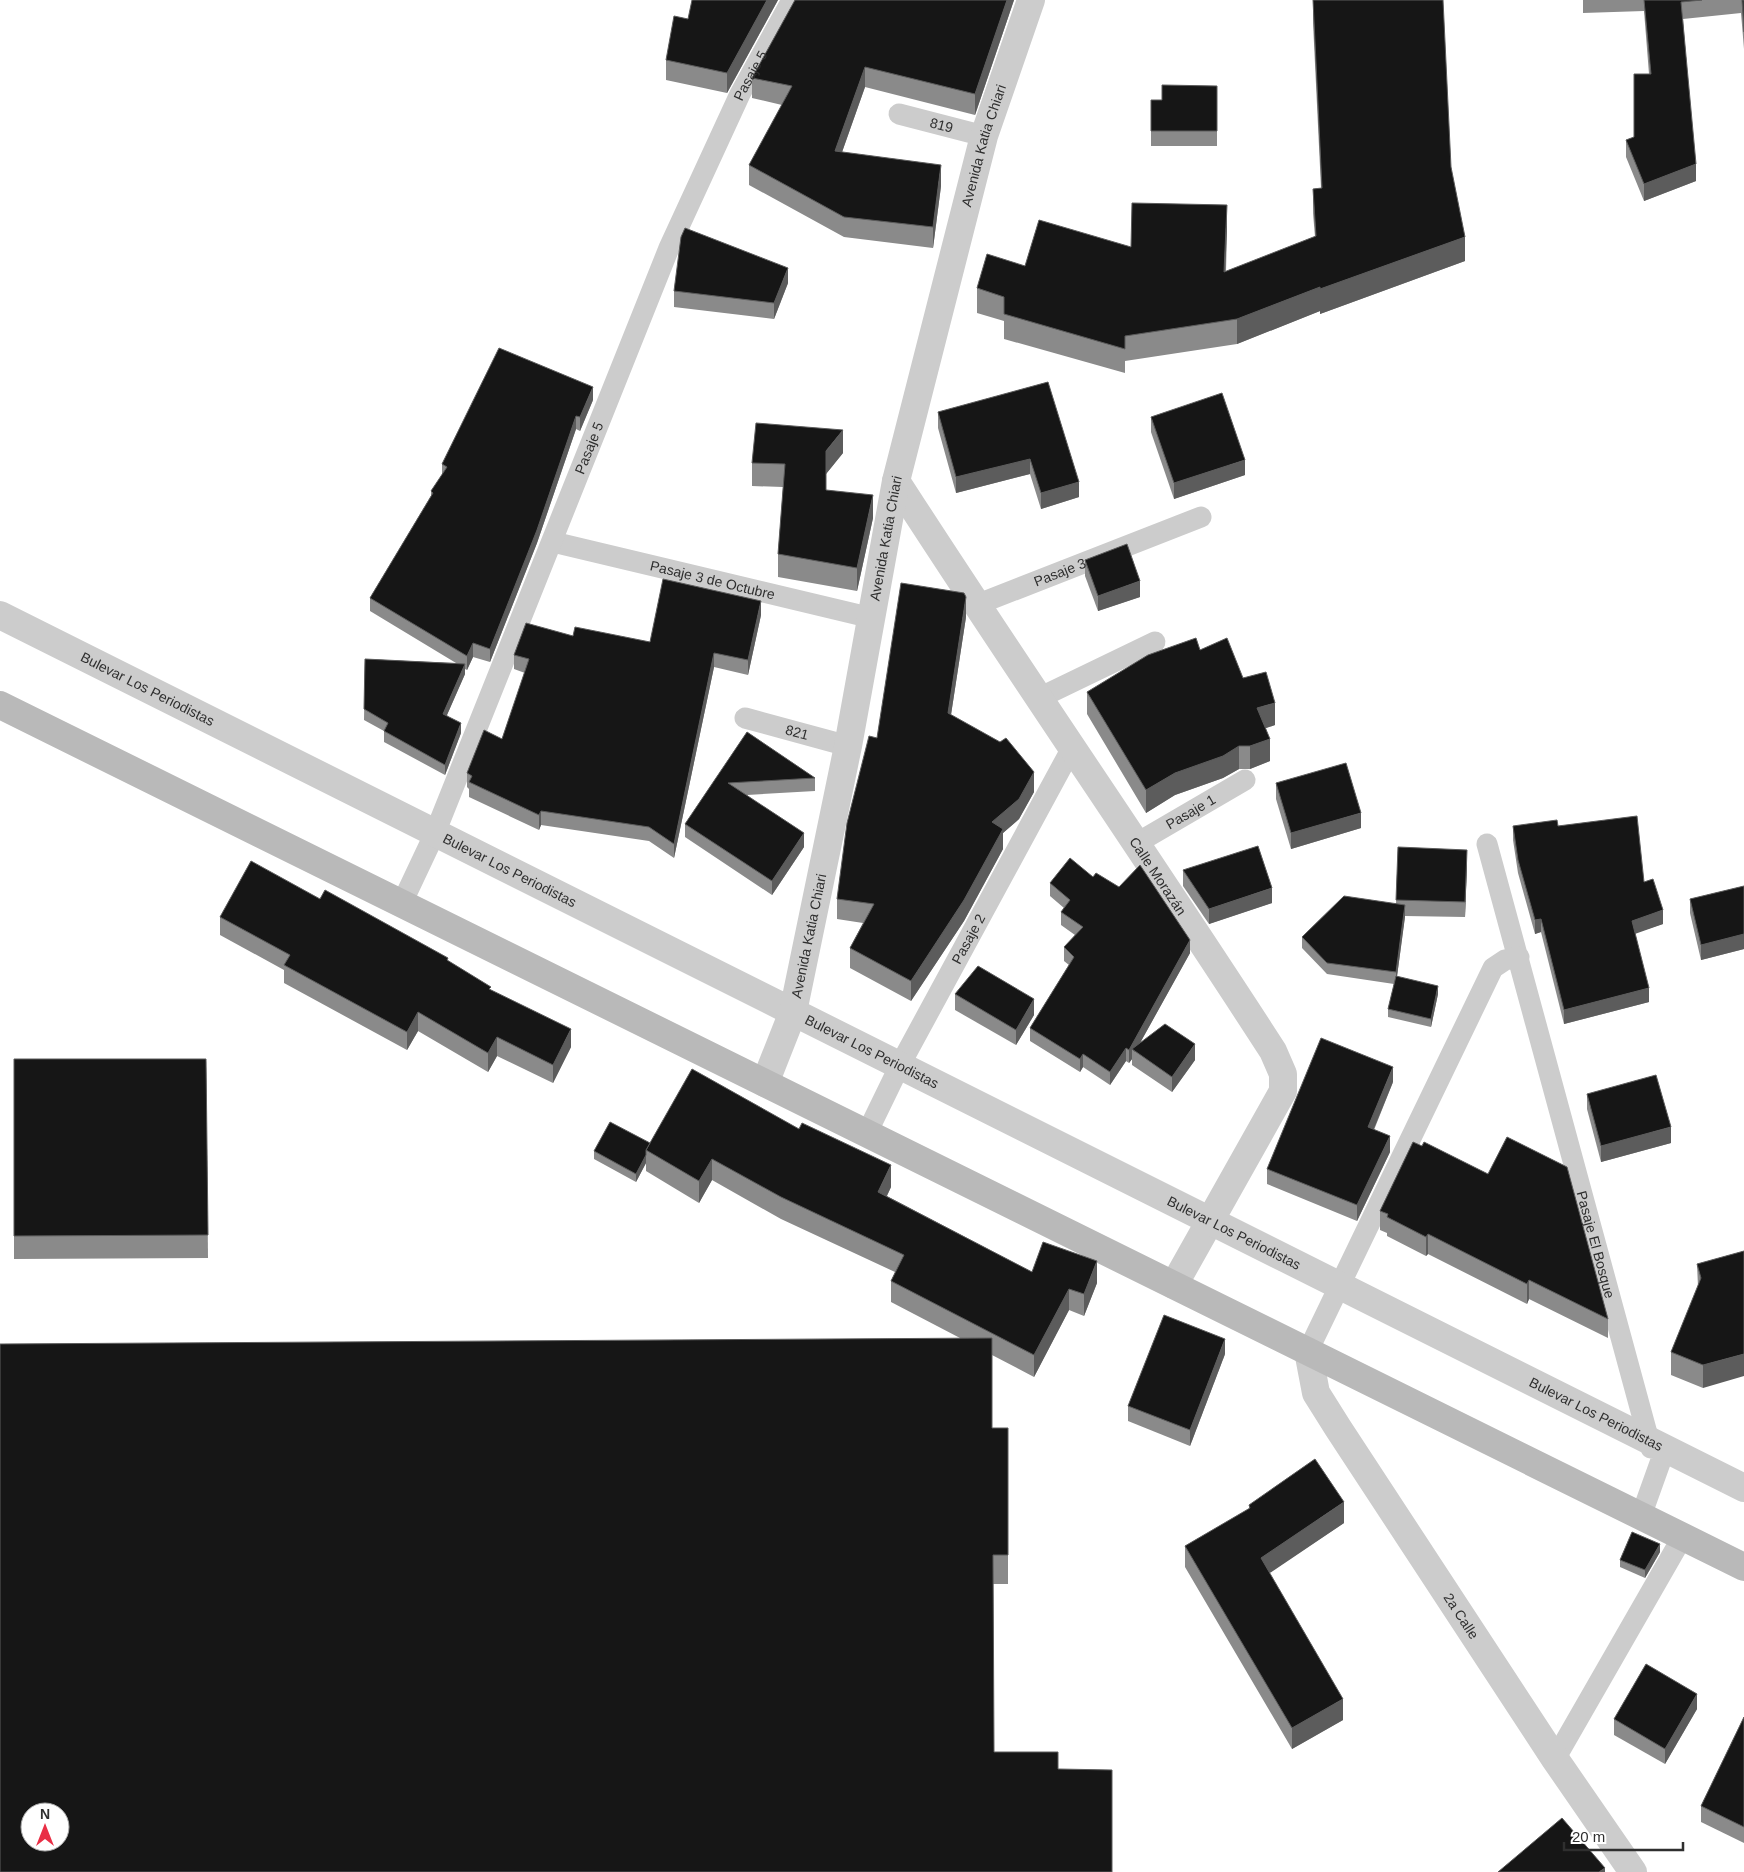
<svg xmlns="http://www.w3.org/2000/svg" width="1744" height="1872" viewBox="0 0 1744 1872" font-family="Helvetica,sans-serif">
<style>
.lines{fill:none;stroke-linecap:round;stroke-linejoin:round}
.lane{stroke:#ccc;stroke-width:21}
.street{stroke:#ccc;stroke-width:28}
.secondary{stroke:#b9b9b9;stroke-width:28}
.wall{fill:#8a8a8a}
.shaded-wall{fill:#5c5c5c}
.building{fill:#161616;stroke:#5c5c5c;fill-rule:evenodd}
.labels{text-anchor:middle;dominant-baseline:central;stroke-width:5;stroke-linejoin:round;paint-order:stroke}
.street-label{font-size:14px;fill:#2f2f2f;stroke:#fff}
</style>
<rect width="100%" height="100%" fill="#fff"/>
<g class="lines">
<g class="lane">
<path id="s1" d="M899,114L984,136"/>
<path id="s2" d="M553,542L872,618"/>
<path id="s3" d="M976,605L1201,517"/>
<polyline points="1039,698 1155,642"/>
<path id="s4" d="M745,718L848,746"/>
<path id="s5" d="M1137,843L1245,780"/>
<path id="s6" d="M1487,844L1651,1448L1665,1449L1641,1516"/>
<path id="s7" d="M402,903L435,833L669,248L740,94L792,0"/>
<path id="s8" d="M867,1133L900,1065L1073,746"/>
<polyline points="1308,1351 1493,968 1505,960 1519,957"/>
<polyline points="1555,1759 1683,1536"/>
</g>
<g class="street">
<path id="s9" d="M896,481C1019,672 1149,859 1273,1051L1283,1074V1091L1174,1285"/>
<path id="s10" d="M0,615L1744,1488"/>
<path id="s11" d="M765,1083L793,1012L848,746L896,481L984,136L1031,0"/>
<path id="s12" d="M1308,1351L1316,1393L1338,1428L1555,1759L1633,1872"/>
</g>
<polyline class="secondary" points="0,705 1744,1567"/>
</g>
<g class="wall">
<polygon points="778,0 727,93 666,80 666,60 688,19"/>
<polygon points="795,0 1014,0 975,115 865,87 842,152 941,186 933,248 844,237 749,185 749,165 782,105 752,98 752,78"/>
<polygon points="1313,0 1451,167 1465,261 1320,314 1320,311 1237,344 1125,361 1125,373 1004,339 1004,321 977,313 977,288 1025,266 1227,230 1226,272 1315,237 1313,213 1313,189 1321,188 1313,23"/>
<polygon points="1583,0 1744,0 1744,49 1741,13 1683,19 1696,181 1644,201 1626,157 1626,140 1634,137 1649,74 1644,11 1583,13"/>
<polygon points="1217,86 1217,146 1151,146 1151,100 1162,100"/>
<polygon points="788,283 774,319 674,307 674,291"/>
<polygon points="1048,382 1079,497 1041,509 1030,474 956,493 938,428 938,412"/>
<polygon points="593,400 580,431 576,429 537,543 490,662 473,657 467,670 465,669 465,674 447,715 461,733 445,775 384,742 384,731 364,720 365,659 456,663 370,611 370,598 431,496 431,491 442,475 442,464"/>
<polygon points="1151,417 1245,475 1174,499 1151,432"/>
<polygon points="843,453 826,474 826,490 873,518 857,591 778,577 778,554 783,487 752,486 752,463"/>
<polygon points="1085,560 1140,597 1098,611 1085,576"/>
<polygon points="761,615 748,675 714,667 674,858 649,841 541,825 539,830 469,797 469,789 467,787 467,773 502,739 525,673 514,669 514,655 573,636 650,642"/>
<polygon points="966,617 951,715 1034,792 1019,819 1003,833 1003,849 964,921 911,1001 850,968 850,948 863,923 837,919 837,899 877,738"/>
<polygon points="1200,650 1243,678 1275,725 1266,728 1270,761 1250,769 1239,769 1223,778 1175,795 1146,813 1087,714 1087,692"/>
<polygon points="747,732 815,778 815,791 747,795 804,847 772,895 685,837 685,824"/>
<polygon points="1276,783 1361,828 1291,849 1276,799"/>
<polygon points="1513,826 1558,826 1644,882 1663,924 1635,933 1649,1002 1564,1024 1541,932 1535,934 1518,873 1513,840"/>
<polygon points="1398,847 1467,865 1465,917 1405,916 1397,976 1438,994 1431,1027 1388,1017 1388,1009 1394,984 1327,974 1302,948 1302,937 1396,904"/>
<polygon points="1183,870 1272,903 1209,924 1183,886"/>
<polygon points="1093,877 1190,953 1140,1043 1195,1060 1172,1092 1132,1065 1132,1059 1129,1063 1126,1061 1110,1085 1083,1067 1080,1072 1030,1041 1030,1028 1069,965 1064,961 1064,947 1075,935 1061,925 1061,912 1064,908 1050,896 1050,883"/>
<polygon points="1744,886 1744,949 1701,960 1690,913 1690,899"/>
<polygon points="320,899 448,961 491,990 571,1047 553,1083 497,1056 488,1072 418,1031 407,1050 284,983 284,970 220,935 220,917"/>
<polygon points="955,994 1034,1015 1016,1045 955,1010"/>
<polygon points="14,1059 206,1059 208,1258 14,1259"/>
<polygon points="1393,1082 1374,1130 1390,1152 1357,1221 1267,1184 1267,1169"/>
<polygon points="1587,1094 1671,1143 1601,1162 1587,1109"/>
<polygon points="1413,1142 1608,1319 1608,1338 1529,1299 1527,1304 1428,1254 1426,1256 1387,1236 1387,1233 1380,1230 1380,1211"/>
<polygon points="650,1143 891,1187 887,1196 1032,1272 1097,1283 1084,1316 1069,1310 1034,1377 992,1355 992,1428 1008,1428 1008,1584 993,1584 960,1338 891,1302 891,1281 895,1272 781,1219 712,1180 699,1203 646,1171 646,1163 636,1182 594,1159 594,1151"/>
<polygon points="1744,1251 1703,1388 1671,1375 1671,1352 1698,1287 1697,1264"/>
<polygon points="1225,1354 1190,1446 1128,1421 1128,1406"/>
<polygon points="1249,1505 1344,1523 1269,1573 1343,1720 1292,1749 1185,1567 1185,1546 1249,1509"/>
<polygon points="1660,1552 1645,1578 1620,1567 1620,1560"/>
<polygon points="1697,1709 1665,1764 1614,1735 1614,1719"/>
<polygon points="1744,1717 1744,1843 1701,1822 1701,1806"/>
</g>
<g class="shaded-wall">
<polygon points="767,0 778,0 727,93 727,73"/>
<polygon points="1007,0 1014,0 975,115 975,94"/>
<polygon points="865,67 865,87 835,172 835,151"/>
<polygon points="1696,164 1696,181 1644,201 1644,184"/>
<polygon points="941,165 941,186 933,248 933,227"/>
<polygon points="1227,205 1227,230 1224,297 1224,272"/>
<polygon points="1465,237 1465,261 1320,314 1320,289"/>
<polygon points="788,268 788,283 774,319 774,303"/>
<polygon points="1320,287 1320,311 1237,344 1237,319"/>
<polygon points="593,387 593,400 580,431 580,417"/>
<polygon points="576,416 576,429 537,543 490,662 490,649"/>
<polygon points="843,430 843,453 826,474 826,451"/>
<polygon points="1030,459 1030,474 956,493 956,477"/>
<polygon points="1245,460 1245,475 1174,499 1174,483"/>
<polygon points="1079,482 1079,497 1041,509 1041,493"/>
<polygon points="873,495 873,518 857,591 857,568"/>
<polygon points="1140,581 1140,597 1098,611 1098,596"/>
<polygon points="966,597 966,617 948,734 948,713"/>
<polygon points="761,601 761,615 748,675 748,660"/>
<polygon points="473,643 473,657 467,670 467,656"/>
<polygon points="714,653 714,667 674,858 674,844"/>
<polygon points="465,664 465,674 443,724 443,714"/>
<polygon points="1275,703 1275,725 1257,731 1257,708"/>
<polygon points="461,723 461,733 445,775 445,765"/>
<polygon points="1270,739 1270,761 1250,769 1250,746"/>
<polygon points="1239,746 1239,769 1223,778 1175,795 1146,813 1146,790 1175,773"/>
<polygon points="1034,772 1034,792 1019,819 1003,833 1003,849 964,921 911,1001 911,981 992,822"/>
<polygon points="541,811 541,825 539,830 539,815"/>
<polygon points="1361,813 1361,828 1291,849 1291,833"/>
<polygon points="804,833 804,847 772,895 772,881"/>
<polygon points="1467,850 1467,865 1465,917 1465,902"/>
<polygon points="1272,888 1272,903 1209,924 1209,909"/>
<polygon points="1405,905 1405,917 1396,984 1396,972"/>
<polygon points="1663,910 1663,924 1632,935 1632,921"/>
<polygon points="1541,919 1541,932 1535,934 1535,920"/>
<polygon points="1744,934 1744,949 1701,960 1701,945"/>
<polygon points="1190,940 1190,953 1135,1052 1132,1049 1132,1059 1129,1063 1129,1050"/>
<polygon points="1438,986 1438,994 1431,1027 1431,1019"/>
<polygon points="1649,988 1649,1002 1564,1024 1564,1010"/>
<polygon points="1034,999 1034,1015 1016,1045 1016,1030"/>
<polygon points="418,1012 418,1031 407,1050 407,1032"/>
<polygon points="571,1029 571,1047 553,1083 553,1065"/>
<polygon points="497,1037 497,1056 488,1072 488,1053"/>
<polygon points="1195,1044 1195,1060 1172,1092 1172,1077"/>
<polygon points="1126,1048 1126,1061 1110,1085 1110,1072"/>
<polygon points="1083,1054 1083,1067 1080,1072 1080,1059"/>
<polygon points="1393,1067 1393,1082 1368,1143 1368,1127"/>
<polygon points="1671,1127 1671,1143 1601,1162 1601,1146"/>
<polygon points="1390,1136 1390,1152 1357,1221 1357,1205"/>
<polygon points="646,1155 646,1163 636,1182 636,1174"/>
<polygon points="712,1159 712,1180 699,1203 699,1181"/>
<polygon points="891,1165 891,1187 878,1214 878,1192"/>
<polygon points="1428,1234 1428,1254 1426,1256 1426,1237"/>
<polygon points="1097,1261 1097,1283 1084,1316 1084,1294"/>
<polygon points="1529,1280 1529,1299 1527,1304 1527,1284"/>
<polygon points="1069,1289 1069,1310 1034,1377 1034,1355"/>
<polygon points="1225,1339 1225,1354 1190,1446 1190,1430"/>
<polygon points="1744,1354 1744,1376 1703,1388 1703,1365"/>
<polygon points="1344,1502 1344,1523 1261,1579 1261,1558"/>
<polygon points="1660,1544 1660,1552 1645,1578 1645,1570"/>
<polygon points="1697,1694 1697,1709 1665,1764 1665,1749"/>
<polygon points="1343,1699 1343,1720 1292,1749 1292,1728"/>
<polygon points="1605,1868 1605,1872 1599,1872"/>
</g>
<g class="building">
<polygon points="692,0 767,0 727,73 666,60 674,16 688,19"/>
<polygon points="795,0 1007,0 975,94 865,67 835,151 941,165 933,227 844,217 749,165 792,86 752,78"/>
<polygon points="1313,0 1443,0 1451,167 1465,237 1320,289 1320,287 1237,319 1125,336 1125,349 1004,314 1004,297 977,288 987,254 1025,266 1039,220 1131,247 1132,203 1227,205 1224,272 1316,236 1313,189 1322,188"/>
<polygon points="1644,0 1702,0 1681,2 1696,164 1644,184 1626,140 1634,137 1634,74 1651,74"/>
<polygon points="1742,0 1744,0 1744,32"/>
<polygon points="1162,85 1217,86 1217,131 1151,131 1151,100 1162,100"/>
<polygon points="685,228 788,268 774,303 674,291 681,237"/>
<polygon points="499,348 593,387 580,417 576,416 537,530 490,649 473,643 467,656 370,598 433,493 431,491 447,467 442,464"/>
<polygon points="1048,382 1079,482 1041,493 1030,459 956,477 938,412"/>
<polygon points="1222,393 1245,460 1174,483 1151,417"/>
<polygon points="756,423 843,430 826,451 826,490 873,495 857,568 778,554 785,464 752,463"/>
<polygon points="1127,544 1140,581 1098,596 1085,560"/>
<polygon points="663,579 761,601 748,660 714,653 674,844 649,827 541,811 539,815 469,782 472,776 467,773 484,730 502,739 529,659 514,655 526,623 573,636 575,627 650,642"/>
<polygon points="901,583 964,593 966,597 948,713 1000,742 1006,738 1034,772 1019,799 992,822 1003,829 964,900 911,981 850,948 874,904 837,899 847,823 869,736 877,738"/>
<polygon points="1196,638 1200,650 1227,638 1243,678 1266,672 1275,703 1257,708 1270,739 1250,746 1239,746 1223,756 1175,773 1146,790 1087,692 1148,655"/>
<polygon points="365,659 465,664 443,714 461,723 445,765 384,731 388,723 364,709"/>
<polygon points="747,732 815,778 728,783 804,833 772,881 685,824"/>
<polygon points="1346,763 1361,813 1291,833 1276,783"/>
<polygon points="1637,816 1644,882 1653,879 1663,910 1632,921 1649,988 1564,1010 1541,919 1535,920 1518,860 1513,826 1557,820 1558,826"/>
<polygon points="1258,846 1272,888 1209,909 1183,870"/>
<polygon points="1398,847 1467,850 1465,902 1396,900"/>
<polygon points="1070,858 1093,877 1096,873 1119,887 1140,865 1190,940 1129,1050 1126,1048 1110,1072 1083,1054 1080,1059 1030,1028 1074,957 1064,947 1083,927 1061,912 1070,900 1050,883"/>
<polygon points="251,861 320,899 325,890 448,958 447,960 491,987 489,989 571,1029 553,1065 497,1037 488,1053 418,1012 407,1032 284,965 290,955 220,917"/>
<polygon points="1744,886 1744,934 1701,945 1690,899"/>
<polygon points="1344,896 1405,905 1396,972 1327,963 1302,937"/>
<polygon points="978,966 1034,999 1016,1030 955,994"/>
<polygon points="1396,976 1438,986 1431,1019 1388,1009"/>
<polygon points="1165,1024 1195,1044 1172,1077 1132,1049"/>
<polygon points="1321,1038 1393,1067 1368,1127 1390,1136 1357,1205 1267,1169"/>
<polygon points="14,1059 206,1059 208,1235 14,1236"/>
<polygon points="692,1069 799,1129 802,1123 891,1165 878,1192 1032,1272 1043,1242 1097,1261 1084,1294 1069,1289 1034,1355 891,1281 904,1255 781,1197 712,1159 699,1181 646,1150"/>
<polygon points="1656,1075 1671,1127 1601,1146 1587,1094"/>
<polygon points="610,1122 650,1143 646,1150 646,1155 636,1174 594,1151"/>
<polygon points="1507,1137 1567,1167 1608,1319 1529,1280 1527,1284 1428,1234 1426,1237 1387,1217 1388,1214 1380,1211 1413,1142 1422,1146 1424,1142 1488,1174"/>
<polygon points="1744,1251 1744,1354 1703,1365 1671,1352 1701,1278 1697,1264"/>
<polygon points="1164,1315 1225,1339 1190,1430 1128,1406"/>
<path d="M992,1338V1428H1008V1555H993L994,1752H1058V1769L1112,1770V1872H0V1344ZM30,1812H60V1842H30Z"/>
<polygon points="1315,1459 1344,1502 1261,1558 1343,1699 1292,1728 1185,1546 1250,1508 1249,1505"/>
<polygon points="1632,1532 1660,1544 1645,1570 1620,1560"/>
<polygon points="1646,1664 1697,1694 1665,1749 1614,1719"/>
<polygon points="1744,1717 1744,1827 1701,1806"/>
<polygon points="1562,1818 1605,1868 1599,1872 1498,1872"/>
</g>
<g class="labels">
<g class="street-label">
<text stroke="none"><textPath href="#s7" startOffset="898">Pasaje 5</textPath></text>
<text stroke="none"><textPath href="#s1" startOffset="44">819</textPath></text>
<text stroke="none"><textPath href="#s11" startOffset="964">Avenida Katia Chiari</textPath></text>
<text stroke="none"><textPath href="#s7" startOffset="492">Pasaje 5</textPath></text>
<text stroke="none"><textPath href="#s11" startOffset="559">Avenida Katia Chiari</textPath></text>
<text stroke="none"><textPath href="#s3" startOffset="90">Pasaje 3</textPath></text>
<text stroke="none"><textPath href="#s2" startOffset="164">Pasaje 3 de Octubre</textPath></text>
<text stroke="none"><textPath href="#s10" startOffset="165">Bulevar Los Periodistas</textPath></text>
<text stroke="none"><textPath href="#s4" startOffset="54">821</textPath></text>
<text stroke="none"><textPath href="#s5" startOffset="62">Pasaje 1</textPath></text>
<text stroke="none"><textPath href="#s10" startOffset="570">Bulevar Los Periodistas</textPath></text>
<text stroke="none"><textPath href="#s9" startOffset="474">Calle Morazán</textPath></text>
<text stroke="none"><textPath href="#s11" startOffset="154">Avenida Katia Chiari</textPath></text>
<text stroke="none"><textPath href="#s8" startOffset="219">Pasaje 2</textPath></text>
<text stroke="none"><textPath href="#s10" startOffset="975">Bulevar Los Periodistas</textPath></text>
<text stroke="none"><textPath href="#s10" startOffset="1380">Bulevar Los Periodistas</textPath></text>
<text stroke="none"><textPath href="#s6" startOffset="415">Pasaje El Bosque</textPath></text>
<text stroke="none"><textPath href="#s10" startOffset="1785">Bulevar Los Periodistas</textPath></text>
<text stroke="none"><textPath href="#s12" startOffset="309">2a Calle</textPath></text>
</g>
</g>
<g transform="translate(45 1827)"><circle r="24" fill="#ffffff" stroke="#acacac"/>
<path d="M0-4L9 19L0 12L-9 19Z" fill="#e92e45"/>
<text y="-8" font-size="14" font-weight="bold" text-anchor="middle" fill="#2f2f2f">N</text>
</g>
<path d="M1564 1842v8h119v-8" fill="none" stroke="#2f2f2f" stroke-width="2.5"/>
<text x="1572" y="1842" font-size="15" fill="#2f2f2f" stroke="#ffffff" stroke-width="4" paint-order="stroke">20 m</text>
</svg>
